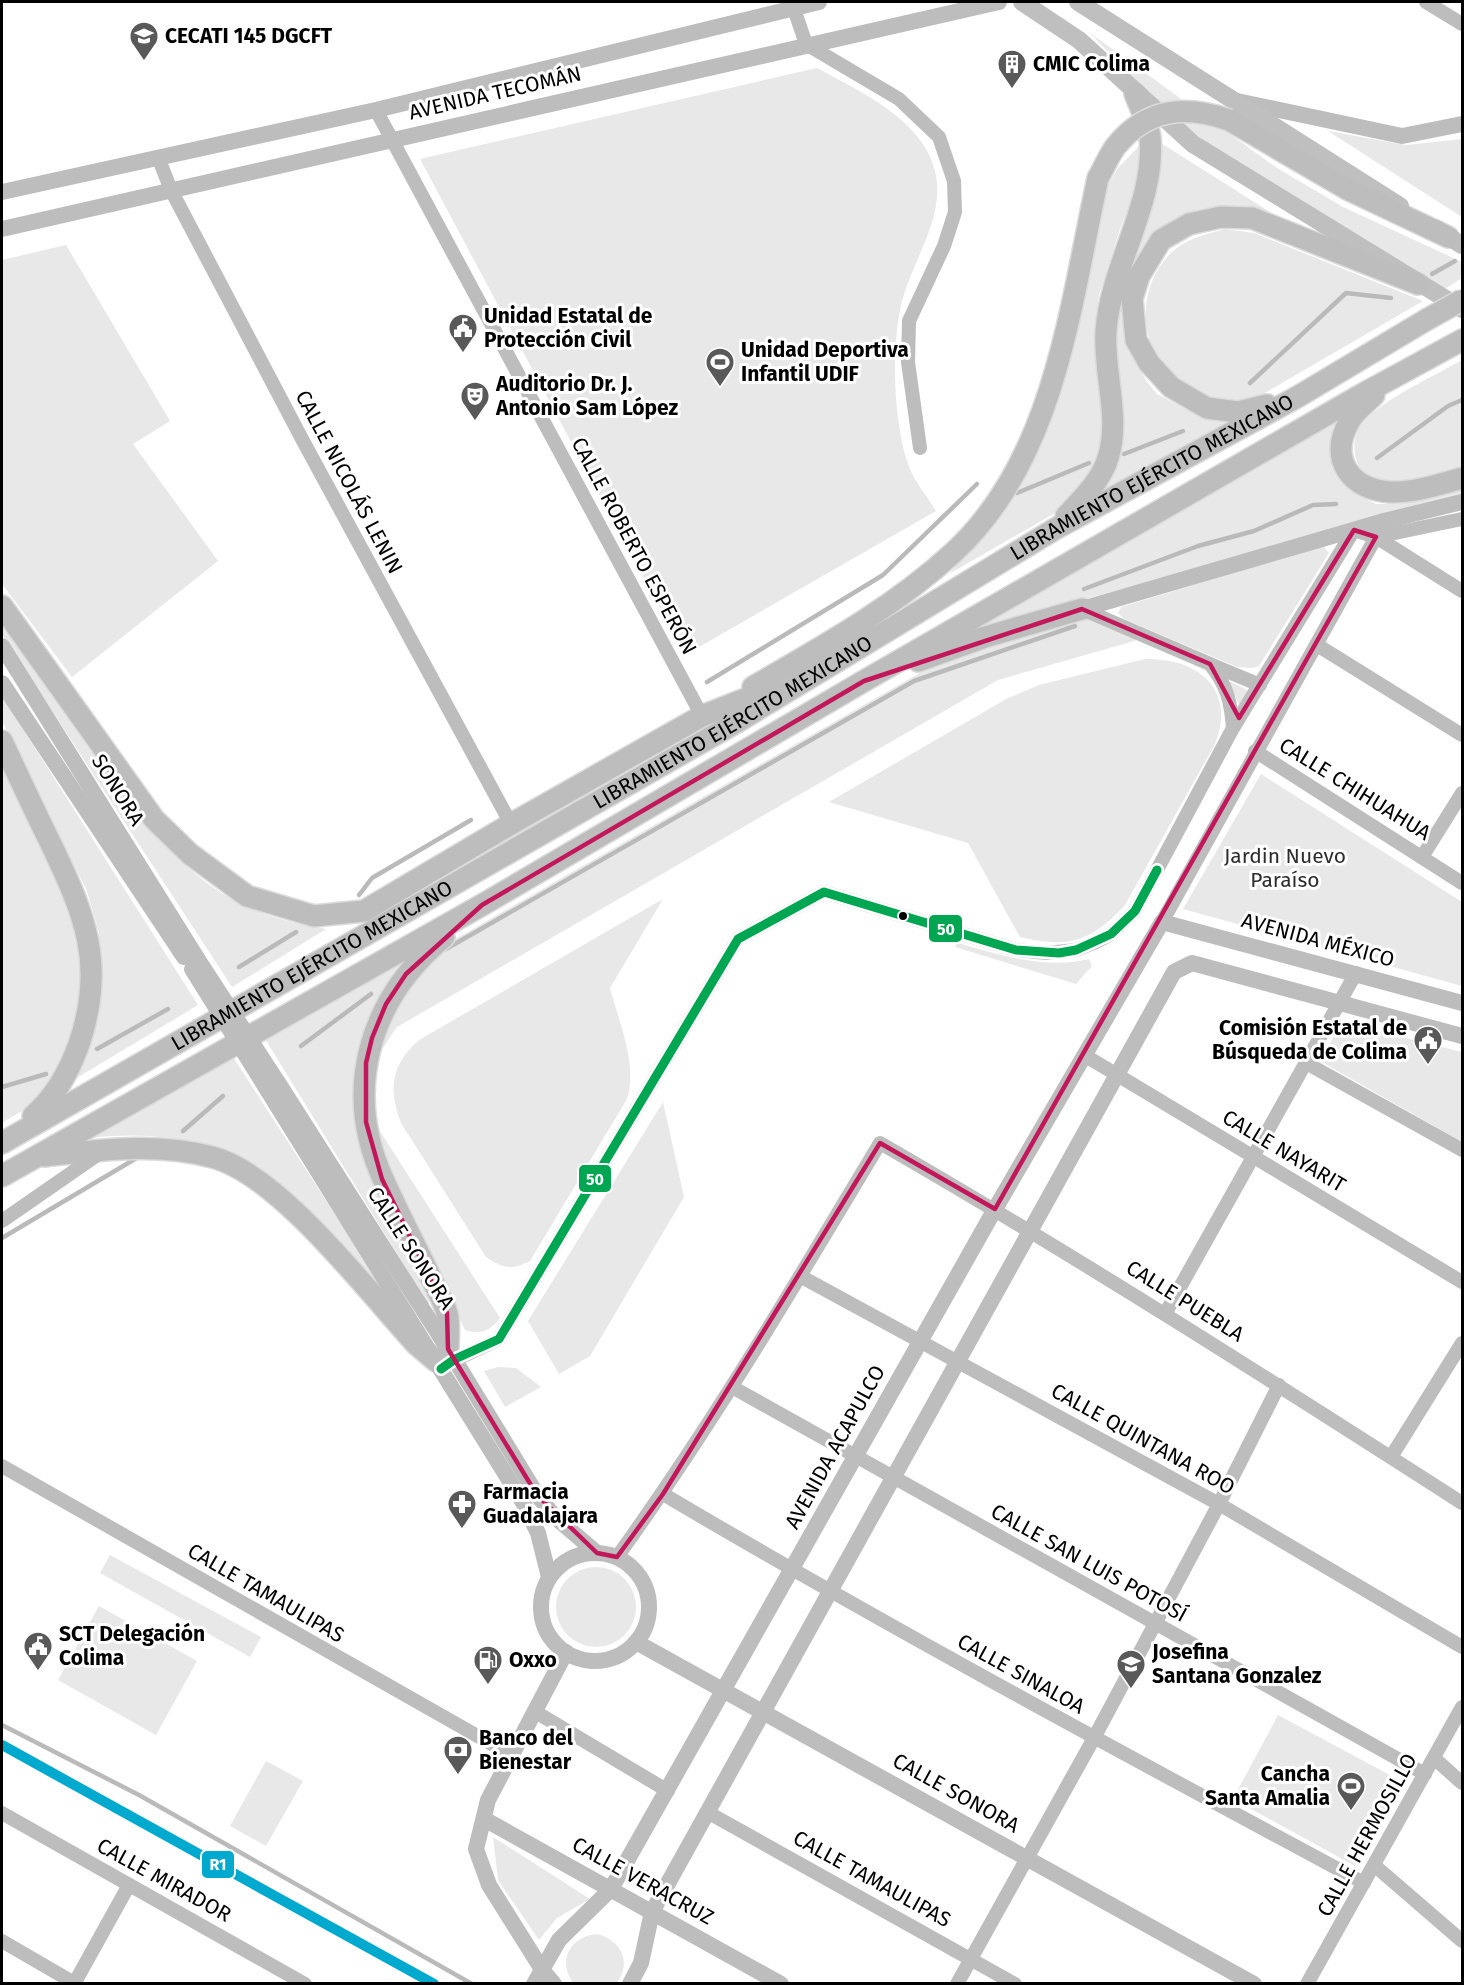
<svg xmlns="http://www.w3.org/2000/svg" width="1464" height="1985" viewBox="0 0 1464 1985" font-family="'Fira Sans',sans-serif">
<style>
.green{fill:#e8e8e8}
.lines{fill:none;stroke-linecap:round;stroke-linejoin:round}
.stream{stroke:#bababa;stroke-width:4.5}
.trunk-casing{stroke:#dbdbdb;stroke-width:24}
.minor{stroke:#bdbdbd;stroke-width:14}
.tertiary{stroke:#bdbdbd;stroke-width:16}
.secondary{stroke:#bfbfbf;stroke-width:18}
.trunk{stroke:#bdbdbd;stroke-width:21}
.trunk-bridge-casing{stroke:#dbdbdb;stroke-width:24;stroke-linecap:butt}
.tertiary-bridge{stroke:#bdbdbd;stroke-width:16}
.trunk-bridge{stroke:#bdbdbd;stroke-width:21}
.bus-1-casing{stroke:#fff;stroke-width:14}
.bus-1{stroke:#00a651;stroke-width:9}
.rail-1-casing{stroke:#fff;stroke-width:15}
.rail-1{stroke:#00a9ce;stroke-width:10}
.marked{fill:none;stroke:#c2185b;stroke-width:4.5;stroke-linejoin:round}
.bus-dot{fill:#000;stroke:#fff;stroke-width:2}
.labels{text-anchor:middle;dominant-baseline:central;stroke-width:6;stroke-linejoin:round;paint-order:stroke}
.poi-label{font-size:21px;font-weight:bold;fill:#000;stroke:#fff;text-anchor:start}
.street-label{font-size:21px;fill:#000;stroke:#fff}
.park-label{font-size:21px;fill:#2c2c2c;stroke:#fff}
.line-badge{stroke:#fff;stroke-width:2}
.badge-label{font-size:16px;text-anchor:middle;font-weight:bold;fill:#fff}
</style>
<rect width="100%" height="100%" fill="#fff"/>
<g class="green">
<polygon points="1090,33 1277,168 1343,207 1462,262 1462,278 1445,289 1203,140 1151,97"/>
<path d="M817,68C854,88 904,111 926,149C957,204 916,249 902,301C891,345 893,421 908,464C913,480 927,496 936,511L685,655L420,159Z"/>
<polygon points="1328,131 1406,145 1462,139 1462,217"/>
<polygon points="1156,140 1292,226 1165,229 1125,331 1130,351 1147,382 1157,394 1205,419 1235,422 1103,493 1118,462 1122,430 1115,376 1115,314 1160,176 1161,152"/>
<polygon points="1140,145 1139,184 1120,229 1099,295 1095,326 1097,356 1106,421 1096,467 1062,509 949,574 997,520 1104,192 1118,168"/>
<path d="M1225,229L1254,233L1423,301L1258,397C1240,400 1221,403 1203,397C1144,375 1126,298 1171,253C1185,239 1206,234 1225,229Z"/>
<polygon points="66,245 170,421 133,444 218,561 72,677 2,584 2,260"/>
<path d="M1462,360V467C1434,476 1369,503 1356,459C1353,448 1354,434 1362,424C1380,400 1435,376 1462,360Z"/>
<polygon points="1342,419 1342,477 1350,489 1362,497 1376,504 1400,504 1462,487 1462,496 972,630 1036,590"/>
<polygon points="1323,546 1329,553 1259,666 1252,668 1237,667 1124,619 1118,613 1121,607"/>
<polygon points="1089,617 1141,639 998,680 397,1027 376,1058 403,996 443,946 937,663"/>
<path d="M2,627L170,849C214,898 262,919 326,929L232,987L2,634Z"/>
<path d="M1145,659C1197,658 1237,688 1215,744L1125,905C1092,941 1069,949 1020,937L968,843L829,802L1006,699L1039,685Z"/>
<polygon points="1229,681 1249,691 1240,707"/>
<polygon points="2,696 198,1005 75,1079 92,1038 100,1003 99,933 87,891 2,721"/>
<path d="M2,768C27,817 66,874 78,928C89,976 74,1073 33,1104C24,1111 12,1116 2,1123Z"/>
<polygon points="1261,774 1462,902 1462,986 1183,909"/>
<path d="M663,899L610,988C619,1023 638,1064 627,1099L530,1261C512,1270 503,1269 486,1257L401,1123C388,1088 391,1065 419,1040Z"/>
<path d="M958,943C1001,955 1044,970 1089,959L1092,966L1076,984L955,947Z"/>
<path d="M403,959C307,1090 369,1170 429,1297V1306L264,1037Z"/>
<polygon points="1342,1022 1462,1052 1462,1142 1320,1061"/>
<path d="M233,1057L410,1330C311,1216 261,1119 91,1138Z"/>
<polygon points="663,1102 684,1197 590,1356 559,1374 528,1321"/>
<path d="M374,1122L500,1318C490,1331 481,1335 465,1330L383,1156Z"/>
<polygon points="498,1367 516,1368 541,1387 505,1407 484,1371"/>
<polygon points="110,1555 261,1637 250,1657 100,1573"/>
<circle cx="596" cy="1607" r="40"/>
<polygon points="99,1606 197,1661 156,1735 58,1680"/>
<polygon points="1278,1715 1401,1781 1355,1866 1233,1799"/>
<polygon points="266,1761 303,1781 266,1846 230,1826"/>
<polygon points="493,1837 590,1899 557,1918 539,1940 498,1880"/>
<path d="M597,1934C621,1940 632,1962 617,1983H573C557,1961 570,1936 597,1934Z"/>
</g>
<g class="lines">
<g class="stream">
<polyline points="1432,274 1455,261"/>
<polyline points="1250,383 1346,293 1391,298"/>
<polyline points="1124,454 1183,431"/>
<polyline points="1377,458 1448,406 1462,400"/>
<polyline points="1017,493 1089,463"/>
<polyline points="1084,589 1198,546 1254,531 1313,505 1336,504"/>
<polyline points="707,682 883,575 977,484"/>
<polyline points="359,895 372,878 471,820"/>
<polyline points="446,949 914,681 1075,626"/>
<polyline points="239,967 296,932"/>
<polyline points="301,1046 371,994"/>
<polyline points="97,1049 168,1009"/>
<polyline points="2,1087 46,1074"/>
<polyline points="183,1131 223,1096"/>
<polyline points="2,1238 140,1156"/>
<polyline points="2,1725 139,1795 472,1984"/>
</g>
<g class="trunk-casing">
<g id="trunk">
<polyline points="1229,120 1347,189 1448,237"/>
<path d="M1374,395C1365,404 1354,412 1349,422C1328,459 1351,490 1390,492C1413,493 1441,484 1462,478"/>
<polyline points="1267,405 1238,412 1207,408 1171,387 1149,363 1136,340 1132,299 1139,276 1161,240 1189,224 1221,217 1252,218 1418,284"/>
<path d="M1066,516C1082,499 1101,481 1108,458C1121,418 1103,372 1106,331C1111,264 1156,203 1150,137C1148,123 1140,107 1135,94"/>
<polyline points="2,606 154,819 190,854 247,896 314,916 364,911 511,824 702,716 773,688"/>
<polyline points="918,661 985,637 1082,609"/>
<path d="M753,687C822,647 893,608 953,553C1055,460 1070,306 1098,178"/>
<path d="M2,741C18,775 34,810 51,844C85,915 106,965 79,1044C69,1072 55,1097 33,1116"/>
<path d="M444,937C369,999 342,1091 384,1181C399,1214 416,1247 432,1280C437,1290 444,1302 447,1313C450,1323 448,1338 448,1349"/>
<path id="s1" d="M2,1143L737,722L1055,529L1299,396L1426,320"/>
<path d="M44,1156C100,1150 157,1142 212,1157C279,1174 368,1292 416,1344L436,1361"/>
<polyline points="2,1176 482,905 864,681 1361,395 1462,340"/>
</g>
</g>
<g class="minor">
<polyline points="1426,2 1462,24"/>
<polyline points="794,9 806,44 899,99 939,137 954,181 955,212 944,246 909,321 908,362 920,448"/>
<polyline points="376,110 702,716"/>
<polyline points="158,157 171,190 302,439 511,824"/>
<path d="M1082,609L1210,664C1227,685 1231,702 1233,728"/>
<polyline points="1317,645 1462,735"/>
<polyline points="1212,665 1260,685"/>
<polyline points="1255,751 1462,883"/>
<polyline points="1422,857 1462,793"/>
<polyline points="1162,922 1376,537 1462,519"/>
<polyline points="1084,1055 1462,1282"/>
<polyline points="1306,1063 1462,1150"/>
<polyline points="2,1221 103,1151"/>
<polyline points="800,1276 1219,1504 1462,1647"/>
<polyline points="1165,1314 1356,973"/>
<polyline points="447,1364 499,1339 738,939 824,892 1016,950 1046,953 1076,950 1096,942 1111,934 1135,911 1233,728 1354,530 1376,537 1462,591"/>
<polyline points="732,1387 1425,1774"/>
<polyline points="1391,1457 1462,1343"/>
<polyline points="2,1466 511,1755"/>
<path d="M663,1494C893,1630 1128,1756 1364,1883"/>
<path d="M617,1557C713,1424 796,1283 880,1143C1078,1257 1270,1380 1462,1503"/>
<polyline points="534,1711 668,1791"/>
<polyline points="1434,1758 1462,1783"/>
<polyline points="707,1812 1015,1984"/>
<polyline points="2,1813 305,1984"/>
<polyline points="1374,1865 1462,1941"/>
<polyline points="2,1941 76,1984"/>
<polyline points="74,1984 129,1885"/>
<polyline points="957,1984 1094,1738 1219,1504 1279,1385"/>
<polyline points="1307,1984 1462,1707"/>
</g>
<g class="tertiary">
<polyline points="1237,101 1402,136 1462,124"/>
<polyline points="2,192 376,110 819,2"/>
<polyline points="2,229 999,2"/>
<polyline points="1082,609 1384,521 1462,502"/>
<polyline points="2,646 197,958"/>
<polyline points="2,683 184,957"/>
<polyline points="279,1084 448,1349 537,1495 556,1518 597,1553"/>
<polyline points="268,1091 524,1504 538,1533 549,1577"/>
<circle cx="595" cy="1607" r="54"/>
<polyline points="636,1642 1254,1984"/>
<polyline points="484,1819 781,1984"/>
<polyline points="534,1984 559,1940 611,1889 995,1209 1162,922 1462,1003"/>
<polyline points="554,1984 543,1971 489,1885 476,1849 488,1800 566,1652"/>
<polyline points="630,1984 641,1963 652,1912 1174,972 1192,963 1462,1036"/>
</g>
<g class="secondary">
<polyline points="1022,2 1079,40 1193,144 1462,309"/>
<polyline points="1078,2 1400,206"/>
<polyline points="1436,229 1462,245"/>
</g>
<use href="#trunk" class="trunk"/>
<g class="trunk-bridge-casing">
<g id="trunk-bridge">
<path d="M1098,178C1104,168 1109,155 1116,146C1147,108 1185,105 1229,120"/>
<polyline points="1426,320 1462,300"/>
</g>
</g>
<g class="tertiary-bridge">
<polyline points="197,958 279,1084"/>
<polyline points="192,969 268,1091"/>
</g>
<use href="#trunk-bridge" class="trunk-bridge"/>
<g class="bus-1-casing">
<polyline id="bus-1" points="441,1369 455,1359 499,1339 738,939 824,892 1016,950 1059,953 1076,950 1111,934 1135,911 1157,870"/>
</g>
<use href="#bus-1" class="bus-1"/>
<g class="rail-1-casing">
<polyline id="rail-1" points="2,1745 434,1984"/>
</g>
<use href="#rail-1" class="rail-1"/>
</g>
<path class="marked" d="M1354,530L1376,537L995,1209L880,1143L663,1494L617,1557L597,1553L537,1495L448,1349L447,1313L382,1179L366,1122V1063L372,1038L386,1004L406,974L482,905L864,681L1082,609L1210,664L1239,718Z"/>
<defs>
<g id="university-pin" transform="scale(1.5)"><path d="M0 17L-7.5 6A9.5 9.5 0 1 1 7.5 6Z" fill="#595959" stroke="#fff"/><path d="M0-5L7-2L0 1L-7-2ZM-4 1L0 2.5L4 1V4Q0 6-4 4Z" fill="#fff"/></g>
<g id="building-pin" transform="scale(1.5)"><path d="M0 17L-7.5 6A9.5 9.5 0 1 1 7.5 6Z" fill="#595959" stroke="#fff"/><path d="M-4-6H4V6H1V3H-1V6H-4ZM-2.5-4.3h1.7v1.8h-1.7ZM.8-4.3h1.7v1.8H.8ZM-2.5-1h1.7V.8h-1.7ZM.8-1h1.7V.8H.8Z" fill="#fff"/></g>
<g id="civic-pin" transform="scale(1.5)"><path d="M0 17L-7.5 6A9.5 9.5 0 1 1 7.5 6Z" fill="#595959" stroke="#fff"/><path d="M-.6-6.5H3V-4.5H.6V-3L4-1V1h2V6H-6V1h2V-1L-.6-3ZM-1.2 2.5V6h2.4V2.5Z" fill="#fff"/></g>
<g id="stadium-pin" transform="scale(1.5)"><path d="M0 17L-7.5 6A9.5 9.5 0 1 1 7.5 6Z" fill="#595959" stroke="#fff"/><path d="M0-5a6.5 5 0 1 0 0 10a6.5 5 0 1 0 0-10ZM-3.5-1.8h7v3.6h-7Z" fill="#fff"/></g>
<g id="theatre-pin" transform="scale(1.5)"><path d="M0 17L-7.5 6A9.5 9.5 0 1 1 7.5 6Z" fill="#595959" stroke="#fff"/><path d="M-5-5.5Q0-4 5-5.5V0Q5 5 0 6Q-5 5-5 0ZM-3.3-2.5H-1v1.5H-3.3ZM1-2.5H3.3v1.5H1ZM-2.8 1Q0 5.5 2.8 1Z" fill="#fff"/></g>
<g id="pharmacy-pin" transform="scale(1.5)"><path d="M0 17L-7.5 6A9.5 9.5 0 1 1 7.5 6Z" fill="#595959" stroke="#fff"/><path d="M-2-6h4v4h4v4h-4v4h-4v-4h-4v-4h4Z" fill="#fff"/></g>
<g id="fuel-pin" transform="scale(1.5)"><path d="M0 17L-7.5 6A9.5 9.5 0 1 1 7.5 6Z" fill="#595959" stroke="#fff"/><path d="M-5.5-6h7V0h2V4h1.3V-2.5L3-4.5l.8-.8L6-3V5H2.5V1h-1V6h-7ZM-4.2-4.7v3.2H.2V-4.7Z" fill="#fff"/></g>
<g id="school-pin" transform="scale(1.5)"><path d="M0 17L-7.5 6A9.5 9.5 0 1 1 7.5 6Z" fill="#595959" stroke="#fff"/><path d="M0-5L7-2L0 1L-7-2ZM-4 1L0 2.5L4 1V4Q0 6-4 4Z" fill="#fff"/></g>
<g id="bank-pin" transform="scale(1.5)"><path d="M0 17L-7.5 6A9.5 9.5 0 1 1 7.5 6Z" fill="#595959" stroke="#fff"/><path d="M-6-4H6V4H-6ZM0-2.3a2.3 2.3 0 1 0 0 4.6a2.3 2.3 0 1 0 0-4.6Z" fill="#fff"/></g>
</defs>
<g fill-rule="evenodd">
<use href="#university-pin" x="144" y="36"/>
<use href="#building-pin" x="1012" y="64"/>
<use href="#civic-pin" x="463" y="328"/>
<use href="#stadium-pin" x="720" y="362"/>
<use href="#theatre-pin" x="475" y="396"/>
<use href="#civic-pin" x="1428" y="1040"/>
<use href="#pharmacy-pin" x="462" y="1504"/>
<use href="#civic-pin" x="38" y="1646"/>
<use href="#fuel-pin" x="488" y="1660"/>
<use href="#school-pin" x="1131" y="1664"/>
<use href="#bank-pin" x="458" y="1750"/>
<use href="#stadium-pin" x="1351" y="1786"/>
</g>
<circle class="bus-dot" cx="903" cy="916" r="5"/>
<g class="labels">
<g class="poi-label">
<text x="165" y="36">CECATI 145 DGCFT</text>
<text x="1033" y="64">CMIC Colima</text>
<text x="484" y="316">Unidad Estatal de<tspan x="484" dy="24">Protección Civil</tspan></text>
<text x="741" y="350">Unidad Deportiva<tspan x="741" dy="24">Infantil UDIF</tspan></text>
<text x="496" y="384">Auditorio Dr. J.<tspan x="496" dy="24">Antonio Sam López</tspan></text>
<text x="1407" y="1028" text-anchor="end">Comisión Estatal de<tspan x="1407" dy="24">Búsqueda de Colima</tspan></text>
<text x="483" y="1492">Farmacia<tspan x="483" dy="24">Guadalajara</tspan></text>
<text x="59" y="1634">SCT Delegación<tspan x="59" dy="24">Colima</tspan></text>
<text x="1152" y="1652">Josefina<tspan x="1152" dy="24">Santana Gonzalez</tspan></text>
<text x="509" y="1660">Oxxo</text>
<text x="479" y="1738">Banco del<tspan x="479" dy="24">Bienestar</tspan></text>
<text x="1330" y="1774" text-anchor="end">Cancha<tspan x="1330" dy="24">Santa Amalia</tspan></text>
</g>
<g class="street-label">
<text transform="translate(495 93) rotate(-13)">AVENIDA TECOMÁN</text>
<text stroke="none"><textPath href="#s1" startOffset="1329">LIBRAMIENTO EJÉRCITO MEXICANO</textPath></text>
<text transform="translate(349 482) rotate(62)">CALLE NICOLÁS LENIN</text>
<text transform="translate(634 546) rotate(62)">CALLE ROBERTO ESPERÓN</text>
<text stroke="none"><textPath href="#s1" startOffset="843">LIBRAMIENTO EJÉRCITO MEXICANO</textPath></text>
<text transform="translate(1355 789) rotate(32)">CALLE CHIHUAHUA</text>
<text transform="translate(118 790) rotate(58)">SONORA</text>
<text transform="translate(1318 940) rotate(15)">AVENIDA MÉXICO</text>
<text stroke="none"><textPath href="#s1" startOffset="357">LIBRAMIENTO EJÉRCITO MEXICANO</textPath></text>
<text transform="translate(1284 1151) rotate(31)">CALLE NAYARIT</text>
<text transform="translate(411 1248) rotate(57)">CALLE SONORA</text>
<text transform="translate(1185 1301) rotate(32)">CALLE PUEBLA</text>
<text transform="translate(1143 1439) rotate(29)">CALLE QUINTANA ROO</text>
<text transform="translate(835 1447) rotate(-61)">AVENIDA ACAPULCO</text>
<text transform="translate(1089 1563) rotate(29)">CALLE SAN LUIS POTOSÍ</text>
<text transform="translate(266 1593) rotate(30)">CALLE TAMAULIPAS</text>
<text transform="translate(1021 1674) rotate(29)">CALLE SINALOA</text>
<text transform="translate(956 1793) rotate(29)">CALLE SONORA</text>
<text transform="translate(1367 1835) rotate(-61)">CALLE HERMOSILLO</text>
<text transform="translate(872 1879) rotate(29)">CALLE TAMAULIPAS</text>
<text transform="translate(164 1880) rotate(29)">CALLE MIRADOR</text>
<text transform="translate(643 1881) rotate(29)">CALLE VERACRUZ</text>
</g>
<g class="park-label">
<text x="1285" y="856">Jardin Nuevo<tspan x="1285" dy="24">Paraíso</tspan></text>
</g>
</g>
<g class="line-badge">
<rect x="928" y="914" width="35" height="29" rx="6" fill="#00a651"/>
<rect x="578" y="1164" width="34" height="29" rx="6" fill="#00a651"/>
<rect x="201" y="1850" width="34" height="29" rx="6" fill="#00a9ce"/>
</g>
<g class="badge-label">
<text x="946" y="935">50</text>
<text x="595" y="1185">50</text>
<text x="218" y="1870">R1</text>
</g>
<rect width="1464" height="1985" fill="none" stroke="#000000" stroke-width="6"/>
</svg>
